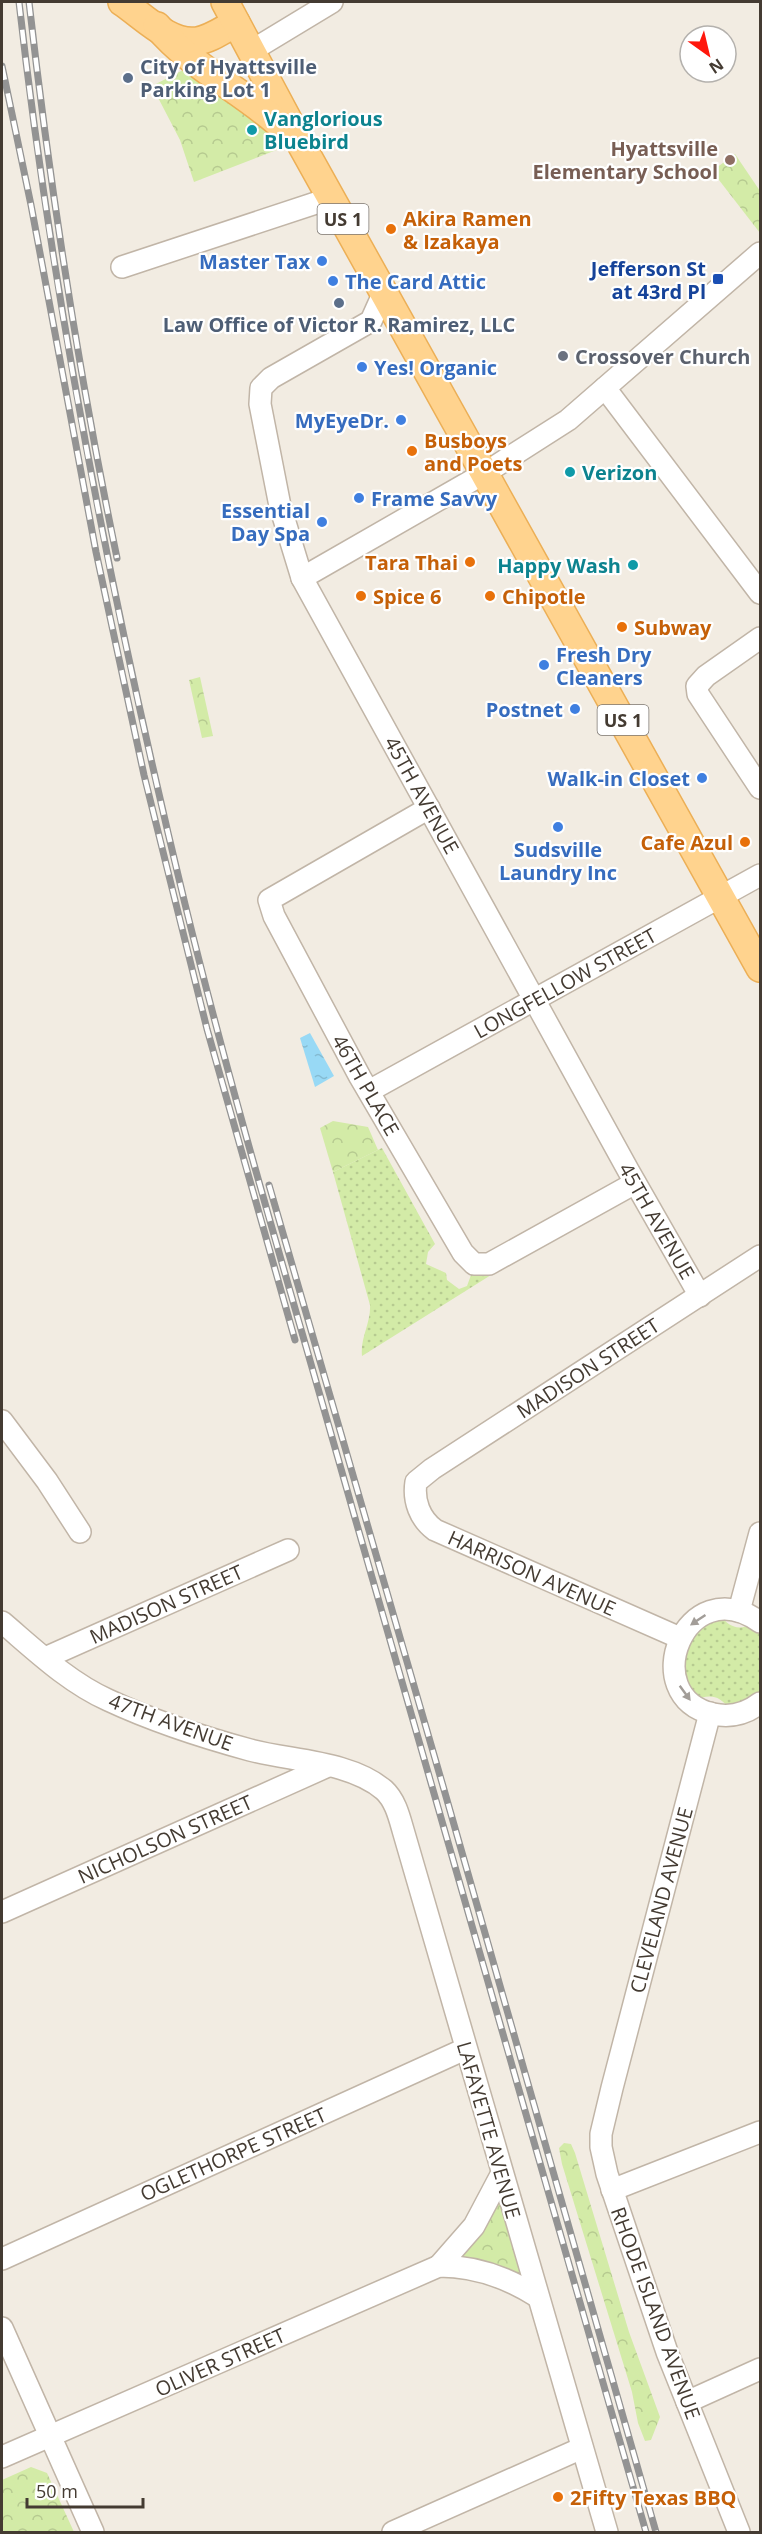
<svg xmlns="http://www.w3.org/2000/svg" width="762" height="2534" viewBox="0 0 762 2534" font-family="'Open Sans',sans-serif">
<style>
.grass{fill:url(#grass-dots)}
.forest{fill:url(#forest-crowns)}
.water{fill:url(#water-ripples)}
.lines{fill:none;stroke-linecap:round;stroke-linejoin:round}
.minor-casing{stroke:#c1b5a7;stroke-width:24}
.major-casing{stroke:#ecaf56;stroke-width:30}
.minor{stroke:#fff;stroke-width:21}
.major{stroke:#ffd38e;stroke-width:27}
.rail-casing{stroke:#939393;stroke-width:7}
.rail{stroke:#fff;stroke-width:4.5;stroke-dasharray:14;stroke-linecap:butt}
.oneway{fill:#a29d98}
.service-dot{fill:#5c6f8a;stroke:#fff;stroke-width:2}
.culture-dot{fill:#0f9aa8;stroke:#fff;stroke-width:2}
.education-dot{fill:#8d6e63;stroke:#fff;stroke-width:2}
.food-dot{fill:#e8710a;stroke:#fff;stroke-width:2}
.shop-dot{fill:#3f7fe0;stroke:#fff;stroke-width:2}
.transit-dot{fill:#1a4fb4;stroke:#fff;stroke-width:2}
.worship-dot{fill:#6b7280;stroke:#fff;stroke-width:2}
.labels{text-anchor:middle;dominant-baseline:central;stroke-width:4.5;stroke-linejoin:round;paint-order:stroke}
.shield{fill:#fff;stroke:#7c7670;stroke-width:1.5}
.shield-label{font-size:18px;font-weight:bold;fill:#443b32}
.service-label{font-size:20px;font-weight:bold;fill:#4e5e75;stroke:#fff;text-anchor:start}
.culture-label{font-size:20px;font-weight:bold;fill:#0d838f;stroke:#fff;text-anchor:start}
.education-label{font-size:20px;font-weight:bold;fill:#785e54;stroke:#fff;text-anchor:end}
.food-label{font-size:20px;font-weight:bold;fill:#c56008;stroke:#fff;text-anchor:start}
.shop-label{font-size:20px;font-weight:bold;fill:#366cbe;stroke:#fff;text-anchor:end}
.transit-label{font-size:20px;font-weight:bold;fill:#164399;stroke:#fff;text-anchor:end}
.worship-label{font-size:20px;font-weight:bold;fill:#5b616d;stroke:#fff;text-anchor:start}
.street-label{font-size:20px;fill:#443b32;stroke:#fff}
</style>
<defs>
<pattern id="grass-dots" width="8" height="8" patternUnits="userSpaceOnUse" patternTransform="scale(1.5)"><rect width="8" height="8" fill="#d3eba7"/><path d="M2 2h.1M6 6h.1" fill="none" stroke="#b6ca90" stroke-width="1.8" stroke-linecap="round"/></pattern>
<pattern id="forest-crowns" width="20" height="18" patternUnits="userSpaceOnUse" patternTransform="scale(1.5)"><rect width="20" height="18" fill="#d3eba7"/><path d="M2 6a3 3 0 1 1 6 0M12 15a3 3 0 1 1 6 0" fill="none" stroke="#b6ca90"/></pattern>
<pattern id="water-ripples" width="26" height="14" patternUnits="userSpaceOnUse" patternTransform="scale(1.5)"><rect width="26" height="14" fill="#98d9f5"/><path d="M2 4q2-2 4 0t4 0M15 11q2-2 4 0t4 0" fill="none" stroke="#84bbd2"/></pattern>
</defs>
<rect width="100%" height="100%" fill="#f2ece2"/>
<g class="grass">
<path d="M382,1148L435,1244L428,1252L426,1264L446,1273L447,1280L459,1289L467,1286L471,1275H491L362,1356C360,1338 371,1323 370,1305L333,1172Z"/>
<path d="M720,1615C729,1627 738,1631 752,1624L760,1633V1692L757,1697L729,1709C720,1695 709,1694 695,1700L684,1688L682,1641Z"/>
</g>
<g class="forest">
<path d="M185,69C218,91 260,112 279,149L194,182L180,140L152,86Z"/>
<polygon points="735,154 760,191 760,233 712,171"/>
<polygon points="200,677 213,736 202,738 189,680"/>
<polygon points="333,1121 368,1127 378,1150 333,1172 320,1128"/>
<polygon points="564,2143 571,2144 575,2153 629,2332 660,2417 651,2440 645,2441 638,2423 632,2392 562,2164 559,2148"/>
<polygon points="501,2175 538,2297 451,2254"/>
<polygon points="31,2467 47,2473 74,2532 2,2532 2,2480"/>
</g>
<polygon class="water" points="310,1033 334,1076 315,1087 300,1038"/>
<g class="lines">
<g class="minor-casing">
<g id="minor">
<polyline points="251,51 332,2"/>
<polyline points="122,267 331,198"/>
<polyline points="384,292 371,321 271,378 261,388 260,404 280,506 302,578 628,1170 700,1296"/>
<polyline points="605,388 760,593"/>
<polyline points="302,578 485,473 568,420 760,253"/>
<polyline points="760,638 706,676 697,686 698,694 760,788"/>
<polyline points="429,808 269,900 274,916 360,1077 463,1253 474,1264 489,1264 635,1183"/>
<polyline points="369,1091 760,875"/>
<polyline points="2,1421 47,1481 80,1532"/>
<polyline points="739,1611 760,1533"/>
<path d="M2,1622C35,1650 68,1682 108,1700C153,1721 202,1737 250,1750C291,1761 350,1761 384,1790C395,1800 399,1816 403,1830L607,2532"/>
<path d="M760,1622C685,1569 636,1696 713,1714C731,1718 746,1714 760,1703"/>
<path d="M680,1638L435,1530C420,1519 413,1501 416,1482L432,1469L760,1256"/>
<polyline points="45,1658 288,1550"/>
<polyline points="710,1713 612,2088 601,2134 601,2147 607,2174 667,2352 739,2532"/>
<polyline points="2,1912 328,1766"/>
<polyline points="612,2190 760,2132"/>
<polyline points="2,2259 465,2049"/>
<polyline points="439,2266 474,2226 501,2175"/>
<polyline points="2,2328 93,2532"/>
<polyline points="687,2402 760,2369"/>
<path d="M2,2457L439,2266C475,2266 507,2277 538,2297"/>
<polyline points="393,2532 582,2448"/>
</g>
</g>
<g class="major-casing">
<g id="major">
<path d="M122,2C143,16 170,45 197,41C211,39 224,29 236,23"/>
<polyline points="225,2 302,146 760,968"/>
<path d="M157,26C193,69 246,92 286,130"/>
</g>
</g>
<use href="#minor" class="minor"/>
<use href="#major" class="major"/>
<g class="rail-casing">
<g id="rail">
<path d="M19,2C53,306 113,607 185,904C235,1108 296,1309 353,1511C451,1852 548,2192 646,2532"/>
<path d="M29,2C50,188 79,375 117,558"/>
<polyline points="2,66 31,205 96,552 144,775 207,1029 295,1340"/>
<polyline points="269,1185 443,1786 656,2532"/>
</g>
</g>
<use href="#rail" class="rail"/>
</g>
<defs><path id="oneway-solid" d="M-6-.8H1V-3.2L6.5 0L1 3.2V.8H-6Z" transform="scale(1.5)"/></defs>
<g class="oneway">
<use href="#oneway-solid" transform="translate(698 1620) rotate(146)"/>
<use href="#oneway-solid" transform="translate(685 1693) rotate(54)"/>
</g>
<g class="service-dot">
<circle cx="128" cy="78" r="6"/>
<circle cx="339" cy="303" r="6"/>
</g>
<g class="culture-dot">
<circle cx="252" cy="130" r="6"/>
<circle cx="570" cy="472" r="6"/>
<circle cx="633" cy="565" r="6"/>
</g>
<circle class="education-dot" cx="730" cy="160" r="6"/>
<g class="food-dot">
<circle cx="391" cy="229" r="6"/>
<circle cx="412" cy="451" r="6"/>
<circle cx="470" cy="562" r="6"/>
<circle cx="361" cy="596" r="6"/>
<circle cx="490" cy="596" r="6"/>
<circle cx="622" cy="627" r="6"/>
<circle cx="745" cy="842" r="6"/>
<circle cx="558" cy="2497" r="6"/>
</g>
<g class="shop-dot">
<circle cx="322" cy="261" r="6"/>
<circle cx="333" cy="281" r="6"/>
<circle cx="362" cy="367" r="6"/>
<circle cx="401" cy="420" r="6"/>
<circle cx="359" cy="498" r="6"/>
<circle cx="322" cy="522" r="6"/>
<circle cx="544" cy="665" r="6"/>
<circle cx="575" cy="709" r="6"/>
<circle cx="702" cy="778" r="6"/>
<circle cx="558" cy="827" r="6"/>
</g>
<rect class="transit-dot" x="712" y="273" width="12" height="12" rx="3"/>
<circle class="worship-dot" cx="563" cy="356" r="6"/>
<g class="labels">
<g class="shield">
<rect x="317.5" y="204" width="51" height="30" rx="4.5"/>
<rect x="597.5" y="705" width="51" height="30" rx="4.5"/>
</g>
<g class="shield-label">
<text x="343" y="219">US 1</text>
<text x="623" y="720">US 1</text>
</g>
<g class="service-label">
<text x="140" y="66">City of Hyattsville<tspan x="140" dy="23">Parking Lot 1</tspan></text>
<text x="339" y="324" text-anchor="middle">Law Office of Victor R. Ramirez, LLC</text>
</g>
<g class="culture-label">
<text x="264" y="118">Vanglorious<tspan x="264" dy="23">Bluebird</tspan></text>
<text x="582" y="472">Verizon</text>
<text x="621" y="565" text-anchor="end">Happy Wash</text>
</g>
<g class="education-label">
<text x="718" y="148">Hyattsville<tspan x="718" dy="23">Elementary School</tspan></text>
</g>
<g class="food-label">
<text x="403" y="218">Akira Ramen<tspan x="403" dy="23">&amp; Izakaya</tspan></text>
<text x="424" y="440">Busboys<tspan x="424" dy="23">and Poets</tspan></text>
<text x="458" y="562" text-anchor="end">Tara Thai</text>
<text x="373" y="596">Spice 6</text>
<text x="502" y="596">Chipotle</text>
<text x="634" y="627">Subway</text>
<text x="733" y="842" text-anchor="end">Cafe Azul</text>
<text x="570" y="2497">2Fifty Texas BBQ</text>
</g>
<g class="shop-label">
<text x="310" y="261">Master Tax</text>
<text x="345" y="281" text-anchor="start">The Card Attic</text>
<text x="374" y="367" text-anchor="start">Yes! Organic</text>
<text x="389" y="420">MyEyeDr.</text>
<text x="371" y="498" text-anchor="start">Frame Savvy</text>
<text x="310" y="510">Essential<tspan x="310" dy="23">Day Spa</tspan></text>
<text x="556" y="654" text-anchor="start">Fresh Dry<tspan x="556" dy="23">Cleaners</tspan></text>
<text x="563" y="709">Postnet</text>
<text x="690" y="778">Walk-in Closet</text>
<text x="558" y="849" text-anchor="middle">Sudsville<tspan x="558" dy="23">Laundry Inc</tspan></text>
</g>
<g class="transit-label">
<text x="706" y="268">Jefferson St<tspan x="706" dy="23">at 43rd Pl</tspan></text>
</g>
<g class="worship-label">
<text x="575" y="356">Crossover Church</text>
</g>
<g class="street-label">
<text transform="translate(422 795) rotate(61)">45TH AVENUE</text>
<text transform="translate(565 983) rotate(-29)">LONGFELLOW STREET</text>
<text transform="translate(366 1085) rotate(60)">46TH PLACE</text>
<text transform="translate(657 1221) rotate(60)">45TH AVENUE</text>
<text transform="translate(588 1368) rotate(-33)">MADISON STREET</text>
<text transform="translate(532 1573) rotate(24)">HARRISON AVENUE</text>
<text transform="translate(166 1604) rotate(-24)">MADISON STREET</text>
<text transform="translate(171 1722) rotate(20)">47TH AVENUE</text>
<text transform="translate(165 1839) rotate(-24)">NICHOLSON STREET</text>
<text transform="translate(661 1900) rotate(-75)">CLEVELAND AVENUE</text>
<text transform="translate(489 2130) rotate(74)">LAFAYETTE AVENUE</text>
<text transform="translate(233 2154) rotate(-24)">OGLETHORPE STREET</text>
<text transform="translate(656 2313) rotate(70)">RHODE ISLAND AVENUE</text>
<text transform="translate(220 2362) rotate(-24)">OLIVER STREET</text>
</g>
</g>
<rect width="762" height="2534" fill="none" stroke="#443b32" stroke-width="6"/>
<g transform="translate(708 54) rotate(146)"><circle r="28" fill="#ffffff" stroke="#b4b1ad" stroke-width="1.5"/>
<path d="M0-4.5L10 22L0 15L-10 22Z" fill="#ff170c"/>
<text y="-9" font-size="16" font-weight="bold" text-anchor="middle" fill="#443b32">N</text>
</g>
<path d="M27 2498v9h116v-9" fill="none" stroke="#443b32" stroke-width="3"/>
<text x="36" y="2498" font-size="18" fill="#443b32" stroke="#ffffff" stroke-width="4.5" paint-order="stroke">50 m</text>
</svg>
